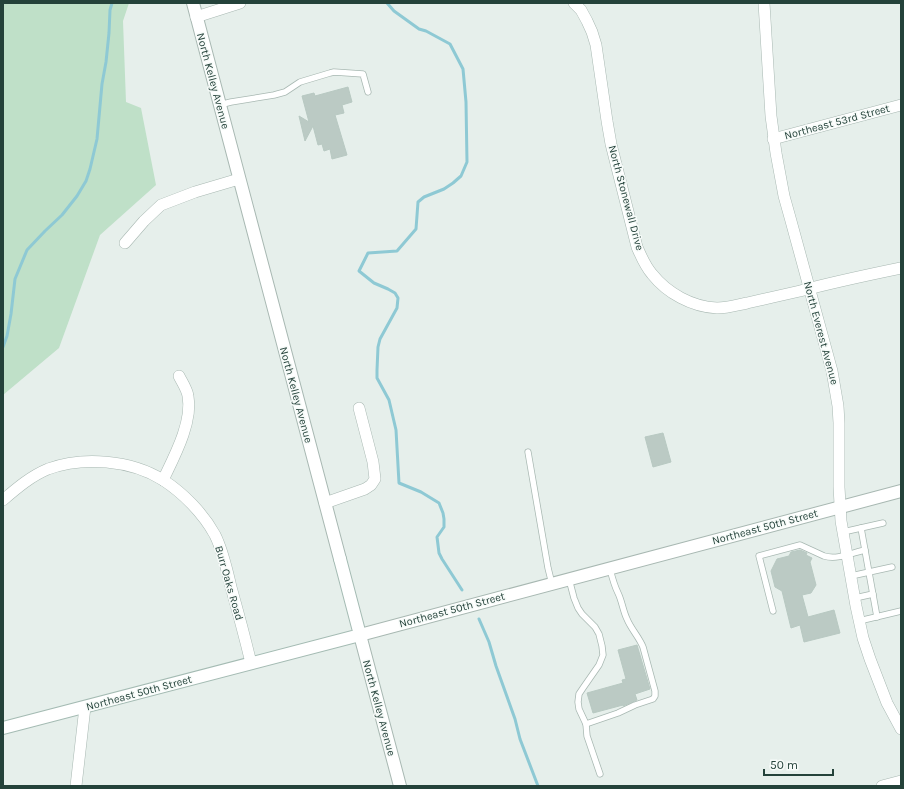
<svg xmlns="http://www.w3.org/2000/svg" width="904" height="789" viewBox="0 0 904 789" font-family="Karla,sans-serif">
<style>
.green{fill:#bfe0c8}
.lines{fill:none;stroke-linecap:round;stroke-linejoin:round}
.stream{stroke:#8ec9d4;stroke-width:3}
.building{fill:#bbcac4;stroke:#b8c9c2}
.service-casing{stroke:#a8b8b2;stroke-width:7}
.minor-casing{stroke:#a8b8b2;stroke-width:12}
.tertiary-casing{stroke:#a8b8b2;stroke-width:14}
.secondary-casing{stroke:#a4bbb3;stroke-width:14}
.service{stroke:#fff;stroke-width:5.5}
.minor{stroke:#fff;stroke-width:11}
.tertiary{stroke:#fff;stroke-width:12}
.secondary{stroke:#fff;stroke-width:12}
.labels{text-anchor:middle;dominant-baseline:central;stroke-width:3;stroke-linejoin:round;paint-order:stroke}
.street-label{font-size:11px;fill:#24423a;stroke:#f7fbf9}
</style>
<rect width="100%" height="100%" fill="#e6efeb"/>
<polygon class="green" points="3,3 129,3 123,21 126,102 141,108 156,185 100,235 59,348 3,395"/>
<g class="lines">
<g class="stream">
<polyline points="387,3 394,11 419,29 426,31 450,44 463,69 466,102 467,162 461,176 453,183 444,189 424,197 418,202 416,229 397,251 368,253 359,271 374,283 388,289 395,293 398,298 397,308 380,339 378,347 377,370 377,378 389,400 396,430 399,483 421,492 439,503 443,513 444,519 444,527 437,537 439,553 442,559 462,590"/>
<polyline points="3,347 7,336 11,314 15,279 27,250 45,231 62,215 77,196 86,181 90,169 97,139 102,84 106,62 109,33 110,10 112,3"/>
<polyline points="479,619 489,642 496,666 515,719 520,739 538,786"/>
</g>
</g>
<g class="building">
<polygon points="348,87 352,102 342,105 344,113 335,115 347,155 332,159 330,149 324,151 322,144 318,145 313,126 305,141 299,116 309,122 302,96 314,93 315,96"/>
<polygon points="663,433 671,462 653,467 645,437"/>
<polygon points="800,550 807,553 806,555 812,558 810,562 816,585 811,593 802,595 808,617 834,610 840,633 804,642 800,625 791,628 782,591 775,587 771,571 777,559 789,556 791,552"/>
<polygon points="637,645 650,689 635,694 637,700 623,706 623,705 593,713 587,693 623,683 622,680 626,679 618,650"/>
</g>
<g class="lines">
<g class="service-casing">
<g id="service">
<polyline points="219,105 231,102 274,95 285,92 300,82 330,73 334,72 363,74 368,92"/>
<polyline points="528,452 548,568 552,584"/>
<polyline points="861,528 877,617"/>
<polyline points="843,532 883,523"/>
<polyline points="851,576 892,567"/>
<polyline points="569,579 574,598 578,608 582,614 595,627 599,634 602,646 603,655 599,665 583,688 579,694 578,702 579,709 586,724 587,736 600,774"/>
<polyline points="855,598 873,594"/>
<path d="M773,611L759,556L800,545L824,556C837,560 852,553 865,550"/>
<polyline points="859,621 901,611"/>
<path d="M586,724L618,713L635,705L653,699L655,696V691L643,647C639,637 631,629 627,619C623,611 622,601 618,593C614,585 612,577 610,569"/>
</g>
</g>
<g class="minor-casing">
<g id="minor">
<path d="M574,3L581,10L587,21L592,32L596,45L607,121L611,144L637,247C641,256 645,266 652,274C667,293 692,307 717,308C727,308 737,305 747,303C765,299 782,295 800,291C834,282 867,275 901,268"/>
<polyline points="764,3 771,116 776,153 784,196 791,221 832,371 838,406 839,423 839,487 841,521 856,606 863,638 870,659 887,703 901,729"/>
<polyline points="196,17 240,3"/>
<polyline points="773,139 901,105"/>
<polyline points="125,243 144,221 161,205 195,192 239,179"/>
<path d="M163,480C174,457 193,422 188,396C187,389 182,382 179,376"/>
<path d="M3,500C17,488 31,476 48,469C83,456 131,460 163,480C183,493 203,513 215,535C223,551 227,570 231,587C238,612 245,638 251,663"/>
<polyline points="325,503 365,489 371,485 375,479 373,462 359,408"/>
<polyline points="76,786 85,707"/>
<polyline points="882,786 901,781"/>
</g>
</g>
<g class="tertiary-casing">
<g id="tertiary">
<polyline points="193,3 340,559"/>
<polyline points="400,786 360,635 901,491"/>
</g>
</g>
<g class="secondary-casing">
<polyline id="secondary" points="3,728 360,635 340,559"/>
</g>
<use href="#service" class="service"/>
<use href="#minor" class="minor"/>
<use href="#tertiary" class="tertiary"/>
<use href="#secondary" class="secondary"/>
</g>
<g class="labels">
<g class="street-label">
<text transform="translate(213 81) rotate(75)">North Kelley Avenue</text>
<text transform="translate(837 122) rotate(-15)">Northeast 53rd Street</text>
<text transform="translate(626 198) rotate(75)">North Stonewall Drive</text>
<text transform="translate(821 333) rotate(75)">North Everest Avenue</text>
<text transform="translate(296 395) rotate(75)">North Kelley Avenue</text>
<text transform="translate(765 527) rotate(-15)">Northeast 50th Street</text>
<text transform="translate(229 583) rotate(74)">Burr Oaks Road</text>
<text transform="translate(452 610) rotate(-15)">Northeast 50th Street</text>
<text transform="translate(139 693) rotate(-15)">Northeast 50th Street</text>
<text transform="translate(379 708) rotate(75)">North Kelley Avenue</text>
</g>
</g>
<rect width="904" height="789" fill="none" stroke="#24423a" stroke-width="8"/>
<path d="M764 769v6h69v-6" fill="none" stroke="#24423a" stroke-width="2"/>
<text x="770" y="769" font-size="12" fill="#24423a" stroke="#f7fbf9" stroke-width="3" paint-order="stroke">50 m</text>
</svg>
